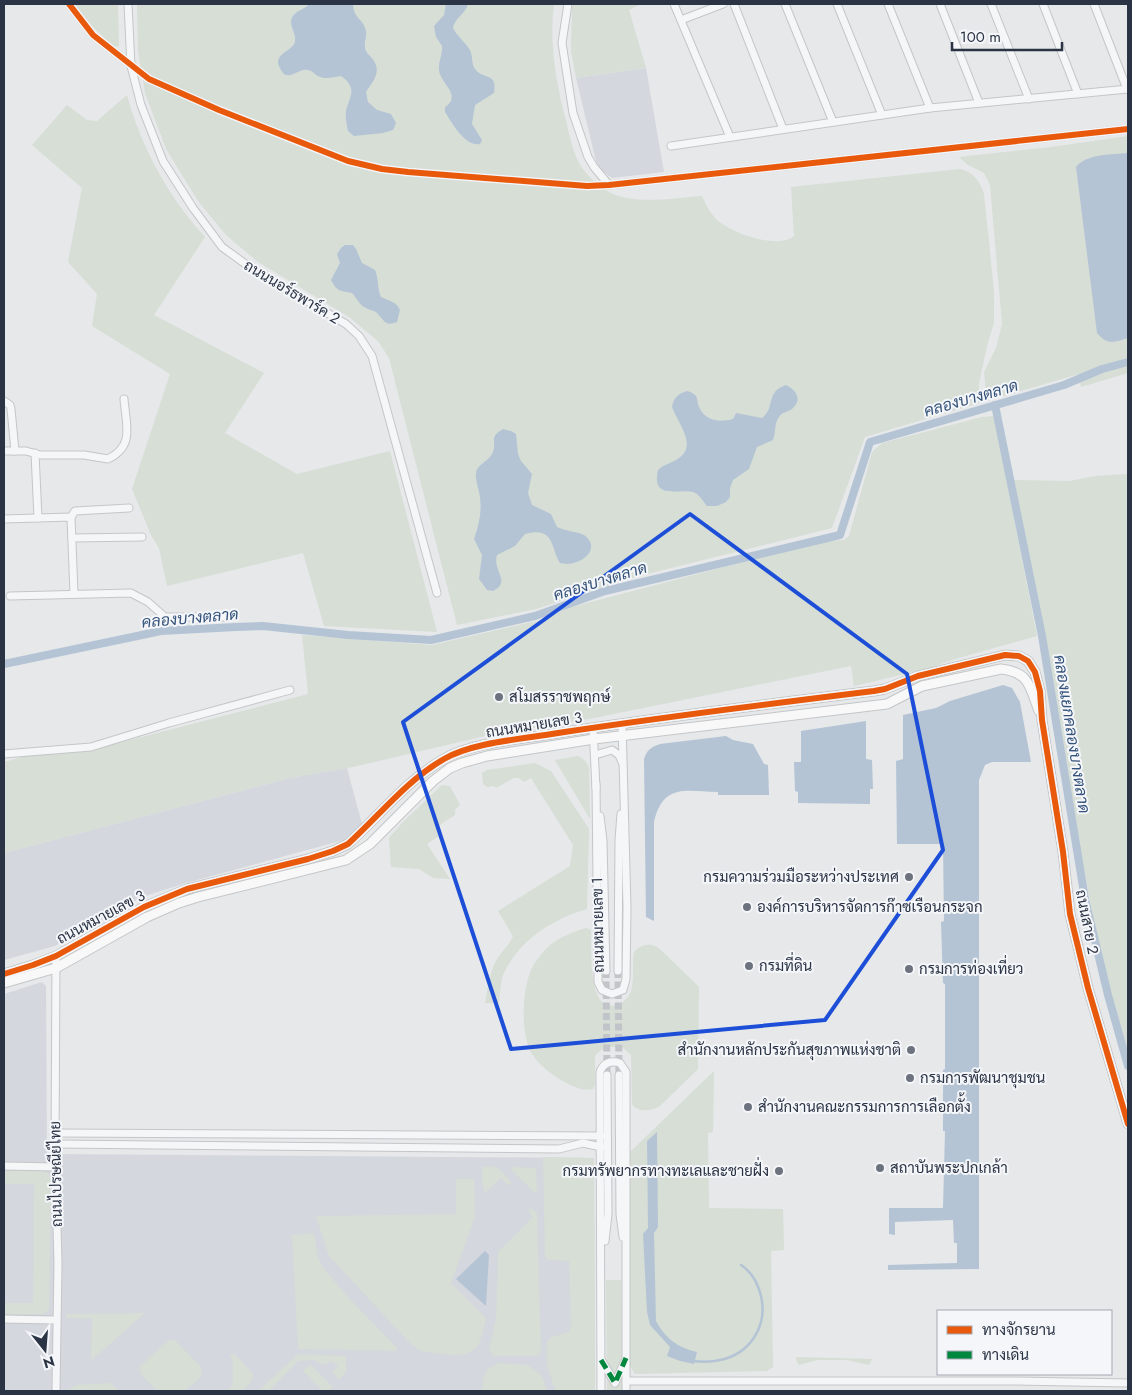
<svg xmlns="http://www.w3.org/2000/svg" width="1132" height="1395" viewBox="0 0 1132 1395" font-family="Jost,Sarabun,sans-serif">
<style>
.built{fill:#d4d7dd}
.green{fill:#d6ded6}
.water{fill:#b4c4d5}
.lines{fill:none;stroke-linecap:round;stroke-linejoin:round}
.stream{stroke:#b4c4d5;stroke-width:2.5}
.canal{stroke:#b4c4d5;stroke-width:8}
.street-tunnel{stroke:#c1c4c9;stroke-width:7;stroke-dasharray:7 3.5;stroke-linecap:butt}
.street-casing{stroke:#c4c6c8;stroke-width:9}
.secondary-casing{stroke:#c4c6c8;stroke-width:11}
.street{stroke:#f5f6f7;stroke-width:7}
.secondary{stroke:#f8f8f8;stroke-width:9}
.quiet{stroke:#00873e;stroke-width:5;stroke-dasharray:10 5;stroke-linecap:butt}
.cycleway-casing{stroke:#f4f6f9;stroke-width:9}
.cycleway{stroke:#e8590c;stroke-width:6}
.marked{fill:none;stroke:#1d4ed8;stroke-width:4;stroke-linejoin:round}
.poi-dot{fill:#6c737f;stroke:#f4f6f9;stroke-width:2}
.labels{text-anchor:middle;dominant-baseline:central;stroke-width:4;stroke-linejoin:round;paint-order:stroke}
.street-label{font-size:15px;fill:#2b3445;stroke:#f4f6f9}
.poi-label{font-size:15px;fill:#2b3445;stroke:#f4f6f9;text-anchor:start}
.water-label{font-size:16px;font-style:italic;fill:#34527a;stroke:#f4f6f9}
</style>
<rect width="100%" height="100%" fill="#e6e8ea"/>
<g class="built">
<polygon points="646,68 664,172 612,178 601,170 596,161 576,78"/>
<polygon points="347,768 362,824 344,840 186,883 142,897 55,946 4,960 4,853 290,778"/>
<polygon points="42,982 46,986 47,1154 594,1158 595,1391 4,1391 4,994"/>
</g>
<g class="green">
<polygon points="74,4 118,4 119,46 114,47 90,24"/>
<path d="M137,4H554C549,43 556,83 566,121C570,137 573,154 582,168C589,177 600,188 611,193C635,205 675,198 702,196C706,205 710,213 717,220C732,233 777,250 794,236L791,187L960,169C973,172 980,181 984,194L994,291V323L988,342L979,383V403L865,437L832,528L639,576L536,609L457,625L389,358L378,341L349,317L258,262L226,235L198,201L166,149L145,93L138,51Z"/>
<polygon points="572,4 641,4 629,10 646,68 576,78 571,51"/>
<path d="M127,95C141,147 169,198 205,237L154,315L264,373L225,433L297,474L390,451L437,632L324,626L303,553L167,586L159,548L151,535L132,489L170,374L92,326L97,294L68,262L82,188L32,145L67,105L87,120L97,121Z"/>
<polygon points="1128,136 1128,153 1088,158 1112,342 1128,338 1128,373 1081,387 1079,374 987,401 984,372 996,348 1002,324 990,185 984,173 968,165 959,157 1051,147"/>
<polygon points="994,416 1037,636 955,659 930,668 854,686 851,666 594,718 489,735 353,767 290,778 4,853 4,762 26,756 91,750 308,694 302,635 432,645 541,620 568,608 819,542 844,540 849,536 872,452 882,443 982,417"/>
<path d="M1128,474V1054C1097,955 1081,854 1063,751C1048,661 1031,571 1012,480L1069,481L1096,476Z"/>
<path d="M578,756C584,759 587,762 589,768L590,819L555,760Z"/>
<path d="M535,763L551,771L589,829L587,909C553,919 520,939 504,973C500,981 500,994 499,1003H485C488,988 490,968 499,956C504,949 510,944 513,936L498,911L570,866L573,845L531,778L524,782L519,778H514L496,788L494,786L487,787L483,784L482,773L487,770Z"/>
<polygon points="442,785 450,786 460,805 455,810 455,815 441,824 437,828 439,836 427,844 450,879 433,878 419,869 391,867 389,838 403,822"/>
<path d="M586,928L591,930C592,947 586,1018 619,1004C626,1001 631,995 632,987C634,975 632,963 634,952C641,944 651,942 660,949L699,987L698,1069L660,1106C652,1111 638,1113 632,1104L631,1055L623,1048C613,1046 602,1046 595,1056V1085L593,1089C583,1091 576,1088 567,1083C554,1077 540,1066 532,1054C520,1034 522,988 532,968C535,962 541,954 546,949C557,938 572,932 586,928Z"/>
<polygon points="714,1071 713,1132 708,1133 709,1208 783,1209 784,1250 771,1251 773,1367 767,1371 635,1374 630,1366 629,1153"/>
<polygon points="543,1157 594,1158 595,1391 555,1391 547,1364 547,1342 550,1338 570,1331 571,1327 569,1261 548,1260 545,1257"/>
<polygon points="493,1166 499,1169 512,1183 509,1186 501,1178 485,1193 482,1182 482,1167"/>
<polygon points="513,1167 536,1168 537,1191 535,1193 512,1171 511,1169"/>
<polygon points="4,1171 44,1171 49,1174 51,1181 49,1309 44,1314 4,1314 4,1303 33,1303 34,1184 4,1184"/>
<path d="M456,1179H474L475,1217L451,1283L486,1318C484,1326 482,1338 478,1345C468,1361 440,1353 425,1352L420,1351L407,1340L329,1256L316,1216L456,1214Z"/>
<polygon points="531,1208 537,1213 541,1352 537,1356 494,1356 489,1349 496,1319 498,1252 533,1217 528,1211"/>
<polygon points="314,1233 318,1258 322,1266 348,1297 398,1349 395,1351 298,1349 292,1235"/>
<polygon points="606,1280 621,1280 622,1391 607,1391"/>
<polygon points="145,1313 91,1361 92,1319 66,1318 66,1314"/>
<polygon points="169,1340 175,1340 202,1368 201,1377 185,1391 157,1391 140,1373 140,1366"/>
<polygon points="235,1354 253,1374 251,1382 243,1391 227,1391 233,1385 233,1362 230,1355"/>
<polygon points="298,1354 346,1356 346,1372 341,1378 338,1379 332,1372 338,1366 331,1361 323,1365 314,1360 298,1361 269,1391 258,1391"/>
<polygon points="796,1357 872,1359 869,1365 847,1360 817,1360 799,1365 797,1362"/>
<path d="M498,1363L528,1365L542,1376L547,1391H482C483,1375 484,1371 498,1363Z"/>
<polygon points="310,1364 333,1387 329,1391 323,1391 303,1371"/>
<polygon points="111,1383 119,1391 66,1391 76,1385"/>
</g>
<g class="water">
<path d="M309,4H353C354,19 362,18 365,28C368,35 364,41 365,47C365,51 368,54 371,57C383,71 374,80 366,92L368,102L377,110L391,114L396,123L393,130L383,133L354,136L348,131C347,125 345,118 346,111C350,96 358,88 341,76C334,77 325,80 318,76C314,74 313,71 308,70C298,68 288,83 281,70C280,68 278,64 278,63C278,52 292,51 295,42C297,33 287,24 293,16C297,10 305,9 309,4Z"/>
<path d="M446,4H468C465,15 455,17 453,28C457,36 465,42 470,50C473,56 471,63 475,69C483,80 498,72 494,93L475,105L472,124L482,140L480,144C465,147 452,123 445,112V107C463,96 440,83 439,70C438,62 443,54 442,46L436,37L434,26L444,15Z"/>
<path d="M1128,153V338C1114,342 1108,346 1097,333L1076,167C1087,153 1112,155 1128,153Z"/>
<path d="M345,245H353L356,249L362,263L375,270C379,279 377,288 381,297C389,301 396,301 400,310L397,322C385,327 384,320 377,313C374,310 369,310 366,308C360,306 356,297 352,293C338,290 338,292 331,280L340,263L337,254L341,248Z"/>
<path d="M786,385C796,390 803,399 792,409C788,412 782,412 779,417C774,423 776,433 773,440L757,447L749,469L733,480L730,488V497L726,502L717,506H707C703,501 699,494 693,492C679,488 651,501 658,470C664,464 672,463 679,458C698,445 677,422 672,407C674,397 678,394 687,391C701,395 695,400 700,409C707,422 721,422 733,419L736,413L762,418C776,407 765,392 786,385Z"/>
<path d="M503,429L511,431L516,434L518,454L521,461L532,474L528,493L532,505L551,514L557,527C565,531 579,532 584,535C603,549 580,568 560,563C550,547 555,526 525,534L515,546L497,555C492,571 512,581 493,591L487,590L479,579L482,555L474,539C479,525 482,512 480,497C479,489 475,481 476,473C477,464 490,461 493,452C497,441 488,438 503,429Z"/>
<polygon points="1003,685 1012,688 1020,702 1031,762 992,762 985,765 979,780 979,1269 888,1270 888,1265 957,1263 957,1243 954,1243 953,1220 895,1222 895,1235 889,1234 889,1208 943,1208 945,1131 943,1131 943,1070 945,1069 945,984 943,983 941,922 944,921 943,844 897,844 896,761 903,759 903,715 936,708 950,701"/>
<polygon points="866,721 866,759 872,760 873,789 870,789 870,804 798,803 798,792 795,791 794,762 801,762 801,731"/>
<path d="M726,736L733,740L753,744L764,764L768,765L769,795H718V792C685,791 663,783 654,822V921L646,917L644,759C647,750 651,747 660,744Z"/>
<path d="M657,1132L658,1227L654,1233L656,1321C665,1338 678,1348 697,1352L694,1364L680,1361L667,1356L670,1347L650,1325L647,1312L643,1234L648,1228L647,1141Z"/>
<polygon points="485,1251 489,1255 486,1306 456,1279"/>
</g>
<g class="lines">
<path class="stream" d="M693,1361C702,1362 712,1362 720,1360C750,1354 768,1326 761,1296C758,1283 753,1273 741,1265"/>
<g class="canal">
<polyline points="995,405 1042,636 1085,899 1108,995 1128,1066"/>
<polyline points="4,664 161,631 236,627 263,626 348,635 431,640 535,616 605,591 840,535 870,442 1064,385 1102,369 1128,362"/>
</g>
<g class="street-tunnel">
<polyline points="606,971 607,1075"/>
<polyline points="618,971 619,1075"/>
</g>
<g class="street-casing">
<g id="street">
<polyline points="69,4 93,35 149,79 219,110 348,161 382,169 408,172 587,186 609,185 1128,129"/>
<polyline points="128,4 131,66 141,105 163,161 193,208 222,247 251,268 346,324 359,336 372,356 437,593"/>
<polyline points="568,4 562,43 573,113 588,157 594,167 609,185"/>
<polyline points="674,4 730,137"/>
<polyline points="734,4 783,129"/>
<polyline points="785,4 833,122"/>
<polyline points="837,4 882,115"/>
<polyline points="888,4 930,108"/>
<polyline points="940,4 979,103"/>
<polyline points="991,4 1029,99"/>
<polyline points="1043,4 1078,94"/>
<polyline points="1094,4 1127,89"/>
<polyline points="681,20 723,4"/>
<polyline points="671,146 930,108 1128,89"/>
<polyline points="4,401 10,405 11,409 15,451"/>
<path d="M4,451H26L40,455H84L108,459C135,446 126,425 124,399"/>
<polyline points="35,453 38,518"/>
<polyline points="71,517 75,511 129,508"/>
<polyline points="4,519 71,517 74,594"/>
<polyline points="72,538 142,537"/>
<polyline points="10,596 131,593 148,602 165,617 228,617"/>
<polyline points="593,728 596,788"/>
<polyline points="4,754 91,747 169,723 290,690"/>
<polyline points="595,755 612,750 619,755 622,762"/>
<polyline points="596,784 598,982 602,990 612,994 623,990 626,979 627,907 622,724"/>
<polyline points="600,816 603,841 606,971"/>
<polyline points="56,956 55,1154 58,1263 56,1391"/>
<polyline points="618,971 619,840 621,814"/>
<polyline points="619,1075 620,1214 623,1237"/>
<polyline points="55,1133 601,1136"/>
<polyline points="56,1144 559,1149 583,1143 601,1147"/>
<polyline points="4,1166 56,1167"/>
<polyline points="605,1241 608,1214 607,1075"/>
<polyline points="4,1319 56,1320"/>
<polyline points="602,1361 615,1383 625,1361"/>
<polyline points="626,1381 1011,1381 1128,1383"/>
<path d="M601,1391L600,1072C603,1063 610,1060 620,1063L626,1072V1391"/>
</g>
</g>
<g class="secondary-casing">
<g id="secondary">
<path d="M4,974L33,965L56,956L144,907L187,889L308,859L333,851L348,844C379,816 407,780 444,759C473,742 524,739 558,733C663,717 768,704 874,691L885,689L918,676L1005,655L1019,656L1028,661L1035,672L1040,691L1042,720L1063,852L1070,914L1088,988L1128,1124"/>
<path d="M4,983L56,968L147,917L179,903L198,897L346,860L370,844L433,781L450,768L462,763L487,756L594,739L887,704L922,686L1001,669C1030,672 1030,688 1039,711"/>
</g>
</g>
<use href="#street" class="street"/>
<use href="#secondary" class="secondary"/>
<polyline class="quiet" points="601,1360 615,1383 626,1358"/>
<g class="cycleway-casing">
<g id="cycleway">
<polyline points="69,4 93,35 149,79 219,110 348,161 382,169 408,172 587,186 609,185 1128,129"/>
<path d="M4,974L33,965L56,956L144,907L187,889L308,859L333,851L348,844C379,816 407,780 444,759C473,742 524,739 558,733C663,717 768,704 874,691L885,689L918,676L1005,655L1019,656L1028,661L1035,672L1040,691L1042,720L1063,852L1070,914L1088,988L1128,1124"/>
</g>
</g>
<use href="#cycleway" class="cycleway"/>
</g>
<path class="marked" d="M690,514L907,674L943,850L825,1020L511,1049L403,722Z"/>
<g class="poi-dot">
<circle cx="499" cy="697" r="5"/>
<circle cx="909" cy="877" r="5"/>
<circle cx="747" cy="907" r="5"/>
<circle cx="749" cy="966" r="5"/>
<circle cx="909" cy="969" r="5"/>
<circle cx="911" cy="1050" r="5"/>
<circle cx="910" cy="1078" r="5"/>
<circle cx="748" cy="1107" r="5"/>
<circle cx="880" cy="1168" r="5"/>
<circle cx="779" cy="1171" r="5"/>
</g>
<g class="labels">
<g class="street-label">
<text transform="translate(292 292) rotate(31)">ถนนนอร์ธพาร์ค 2</text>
<text transform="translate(534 725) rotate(-9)">ถนนหมายเลข 3</text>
<text transform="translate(101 917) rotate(-28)">ถนนหมายเลข 3</text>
<text transform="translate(1087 922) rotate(79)">ถนนสาย 2</text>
<text transform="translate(598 925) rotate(-91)">ถนนหมายเลข 1</text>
<text transform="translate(56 1174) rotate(-91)">ถนนไปรษณีย์ไทย</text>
</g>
<g class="poi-label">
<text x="509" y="697">สโมสรราชพฤกษ์</text>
<text x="899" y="877" text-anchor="end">กรมความร่วมมือระหว่างประเทศ</text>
<text x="757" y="907">องค์การบริหารจัดการก๊าซเรือนกระจก</text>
<text x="759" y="966">กรมที่ดิน</text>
<text x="919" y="969">กรมการท่องเที่ยว</text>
<text x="901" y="1050" text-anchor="end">สำนักงานหลักประกันสุขภาพแห่งชาติ</text>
<text x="920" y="1078">กรมการพัฒนาชุมชน</text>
<text x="758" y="1107">สำนักงานคณะกรรมการการเลือกตั้ง</text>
<text x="890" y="1168">สถาบันพระปกเกล้า</text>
<text x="769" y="1171" text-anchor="end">กรมทรัพยากรทางทะเลและชายฝั่ง</text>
</g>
<g class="water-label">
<text transform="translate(971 398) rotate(-16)">คลองบางตลาด</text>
<text transform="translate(600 581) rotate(-17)">คลองบางตลาด</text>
<text transform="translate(190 618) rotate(-5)">คลองบางตลาด</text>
<text transform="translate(1072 734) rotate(81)">คลองแยกคลองบางตลาด</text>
</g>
</g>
<rect width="1132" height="1395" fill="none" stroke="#2b3445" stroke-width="10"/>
<rect x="937" y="1310" width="175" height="65" fill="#f4f6f9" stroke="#a4a8b1"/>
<rect x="947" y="1326" width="25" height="8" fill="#e8590c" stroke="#a4a8b1"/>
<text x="982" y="1335" font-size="15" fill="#2b3445">ทางจักรยาน</text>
<rect x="947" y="1351" width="25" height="8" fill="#00873e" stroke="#a4a8b1"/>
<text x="982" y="1360" font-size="15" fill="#2b3445">ทางเดิน</text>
<g transform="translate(45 1350) rotate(163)" stroke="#f4f6f9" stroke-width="4" paint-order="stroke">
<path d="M0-4L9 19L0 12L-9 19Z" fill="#2b3445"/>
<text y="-8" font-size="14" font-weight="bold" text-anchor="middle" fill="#2b3445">N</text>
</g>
<path d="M952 42v8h110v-8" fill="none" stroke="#2b3445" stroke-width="2.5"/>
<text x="960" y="42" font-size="15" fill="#2b3445" stroke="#f4f6f9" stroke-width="4" paint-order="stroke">100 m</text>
</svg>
